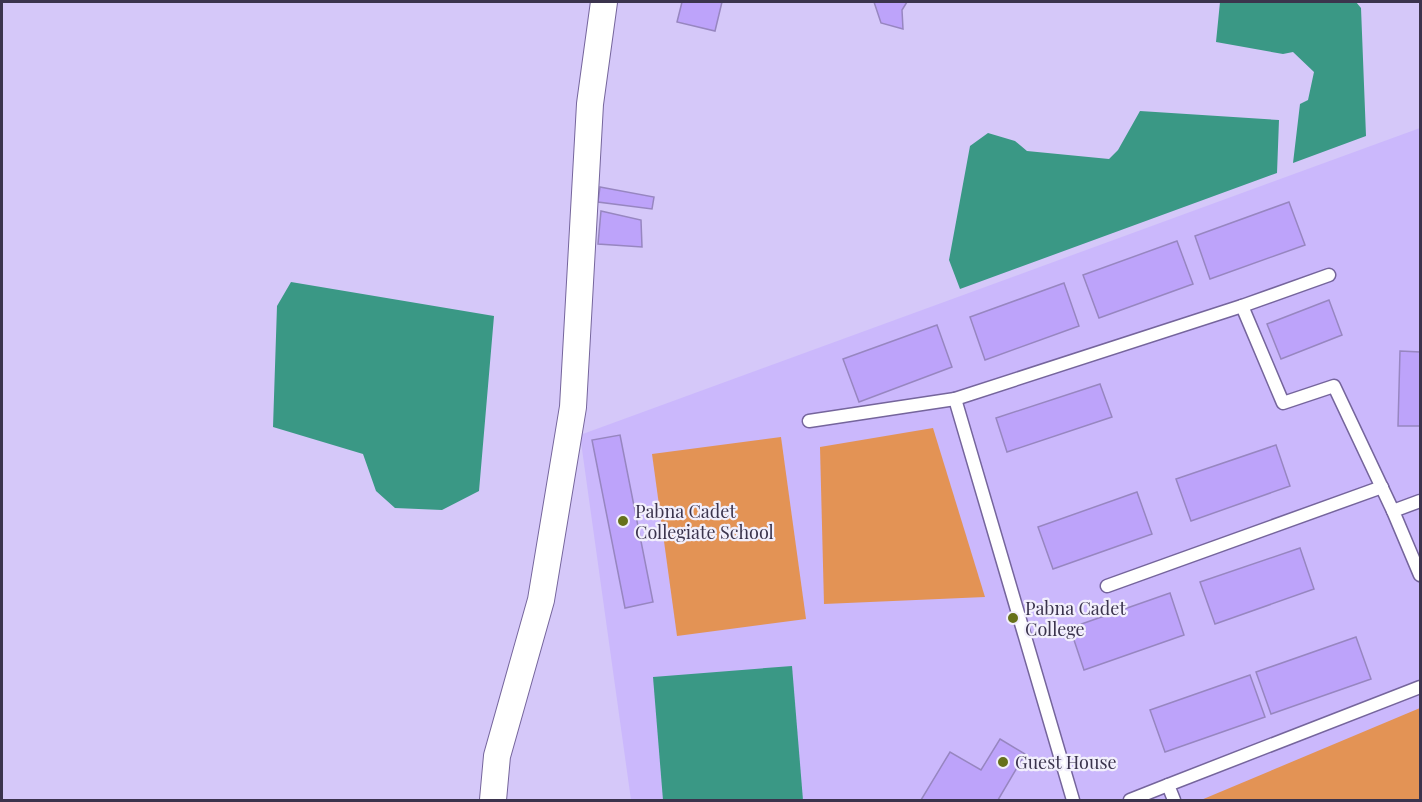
<svg xmlns="http://www.w3.org/2000/svg" width="1422" height="802" viewBox="0 0 1422 802" font-family="'Playfair Display',serif">
<style>
.built{fill:#cbb8fc}
.green{fill:#e39355}
.water{fill:#3a9885}
.building{fill:#bda3fa;stroke:#9786c0;stroke-width:1.5}
.lines{fill:none;stroke-linecap:round;stroke-linejoin:round}
.lane-casing{stroke:#75659c;stroke-width:15}
.street-casing{stroke:#75659c;stroke-width:28}
.lane{stroke:#fff;stroke-width:12}
.street{stroke:#fff;stroke-width:26}
.poi-dot{fill:#66711b;stroke:#f2effc;stroke-width:2}
.labels{text-anchor:middle;dominant-baseline:central;stroke-width:4.5;stroke-linejoin:round;paint-order:stroke}
.poi-label{font-size:18px;fill:#3b344d;stroke:#f2effc;text-anchor:start}
</style>
<rect width="100%" height="100%" fill="#d5c8f9"/>
<polygon class="built" points="1420,128 1420,800 631,800 580,435"/>
<g class="green">
<polygon points="933,428 985,597 824,604 820,447"/>
<polygon points="781,437 806,619 677,636 652,454"/>
<polygon points="1420,708 1420,800 1201,800"/>
</g>
<g class="water">
<polygon points="1220,2 1356,2 1361,8 1366,136 1293,163 1300,104 1308,100 1314,72 1293,52 1283,54 1216,42"/>
<polygon points="1140,111 1279,120 1277,173 960,289 949,260 970,146 988,133 1015,141 1027,151 1109,159 1118,150"/>
<polygon points="291,282 494,316 479,491 442,510 395,508 376,491 363,454 273,427 277,306"/>
<polygon points="792,666 803,800 663,800 653,677"/>
</g>
<g class="building">
<polygon points="682,2 722,2 715,31 677,22"/>
<polygon points="874,2 907,2 902,10 903,29 881,23"/>
<polygon points="600,187 654,197 652,209 598,202"/>
<polygon points="1289,202 1305,245 1210,279 1195,236"/>
<polygon points="601,211 641,220 642,247 598,244"/>
<polygon points="1177,241 1193,284 1099,318 1083,275"/>
<polygon points="1064,283 1079,326 985,360 970,317"/>
<polygon points="1329,300 1342,335 1281,359 1267,324"/>
<polygon points="937,325 952,367 859,402 843,359"/>
<polygon points="1400,351 1420,352 1420,426 1398,426"/>
<polygon points="1100,384 1112,417 1007,452 996,418"/>
<polygon points="620,435 653,602 625,608 592,440"/>
<polygon points="1276,445 1290,486 1191,521 1176,479"/>
<polygon points="1137,492 1152,534 1053,569 1038,527"/>
<polygon points="1300,548 1314,589 1215,624 1200,582"/>
<polygon points="1170,593 1184,635 1084,670 1070,628"/>
<polygon points="1356,637 1371,679 1271,714 1256,672"/>
<polygon points="1250,675 1265,717 1165,752 1150,710"/>
<polygon points="1000,739 1025,754 998,800 921,800 950,752 981,770"/>
</g>
<g class="lines">
<g class="lane-casing">
<g id="lane">
<polyline points="1329,275 1242,306 1283,403 1334,386 1393,511"/>
<polyline points="809,421 955,399"/>
<polyline points="1420,501 1393,511 1420,575"/>
<polyline points="1107,586 1382,487"/>
<polyline points="1073,800 955,399 1242,306"/>
<polyline points="1130,800 1168,785"/>
<polyline points="1174,800 1168,785 1420,687"/>
</g>
</g>
<g class="street-casing">
<polyline id="street" points="493,800 497,756 541,600 573,407 590,104 604,2"/>
</g>
<use href="#lane" class="lane"/>
<use href="#street" class="street"/>
</g>
<g class="poi-dot">
<circle cx="623" cy="521" r="6"/>
<circle cx="1013" cy="618" r="6"/>
<circle cx="1003" cy="762" r="6"/>
</g>
<g class="labels">
<g class="poi-label">
<text x="635" y="511">Pabna Cadet<tspan x="635" dy="21">Collegiate School</tspan></text>
<text x="1025" y="608">Pabna Cadet<tspan x="1025" dy="21">College</tspan></text>
<text x="1015" y="762">Guest House</text>
</g>
</g>
<rect width="1422" height="802" fill="none" stroke="#3b344d" stroke-width="6"/>
</svg>
